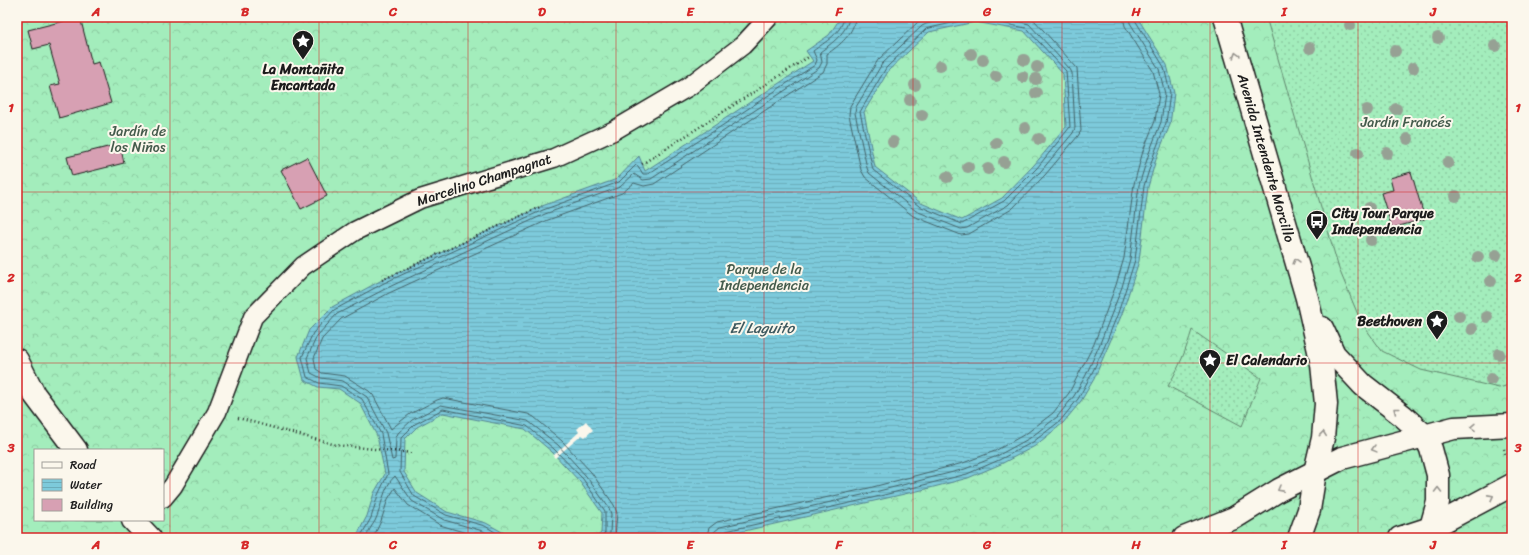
<svg xmlns="http://www.w3.org/2000/svg" width="1529" height="555" viewBox="0 0 1529 555" font-family="Sriracha,sans-serif">
<style>
.forest{fill:url(#forest-crowns);stroke:#60846c;fill-rule:evenodd}
.garden{fill:url(#garden-dots);stroke:#60846c}
.water{fill:url(#water-rules);stroke:#56848f;fill-rule:evenodd}
.pier{fill:#fbf7ec}
.lines{fill:none;stroke-linecap:round;stroke-linejoin:round}
.shore{stroke:#436268;stroke-width:1}
.building{fill:#d7a0b3;stroke:#1c1c1c}
.pedestrian-casing{stroke:#1c1c1c;stroke-width:21}
.minor-casing{stroke:#1c1c1c;stroke-width:25}
.primary-casing{stroke:#1c1c1c;stroke-width:25}
.path{stroke:#1c1c1c;stroke-width:2.5;stroke-dasharray:1 3;stroke-linecap:butt}
.pedestrian{stroke:#fbf7ec;stroke-width:18}
.minor{stroke:#fbf7ec;stroke-width:22}
.primary{stroke:#fbf7ec;stroke-width:22}
.tree{fill:#96a194}
.oneway{stroke:#97948e}
.grid{fill:none;stroke:#d62828;stroke-width:1;stroke-opacity:0.55}
.labels{text-anchor:middle;dominant-baseline:central;stroke-width:4;stroke-linejoin:round;paint-order:stroke}
.poi-label{font-size:14px;font-weight:bold;fill:#1c1c1c;stroke:#fbf7ec;text-anchor:start}
.park-label{font-size:14px;fill:#445b4c;stroke:#fbf7ec}
.street-label{font-size:14px;fill:#1c1c1c;stroke:#fbf7ec}
.water-label{font-size:15px;font-style:italic;fill:#3e595f;stroke:#fbf7ec}
.neatline{fill:none;stroke:#d62828;stroke-width:1.5}
.grid-label{font-size:13px;text-anchor:middle;font-weight:bold;fill:#d62828}
</style>
<defs>
<pattern id="forest-crowns" width="20" height="18" patternUnits="userSpaceOnUse"><rect width="20" height="18" fill="#a3edbc"/><path d="M2 6a3 3 0 1 1 6 0M12 15a3 3 0 1 1 6 0" fill="none" stroke="#8ccba1"/></pattern>
<pattern id="garden-dots" width="8" height="8" patternUnits="userSpaceOnUse"><rect width="8" height="8" fill="#a3edbc"/><path d="M2 2h.1M6 6h.1" fill="none" stroke="#8ccba1" stroke-width="1.8" stroke-linecap="round"/></pattern>
<pattern id="water-rules" width="6" height="5" patternUnits="userSpaceOnUse"><rect width="6" height="5" fill="#7dcadb"/><path d="M0 2.5h6" fill="none" stroke="#6badbb"/></pattern>
</defs>
<rect width="100%" height="100%" fill="#fbf7ec"/>
<filter id="ink" filterUnits="userSpaceOnUse"><feTurbulence type="fractalNoise" baseFrequency=".025" numOctaves="2"/><feDisplacementMap in="SourceGraphic" scale="8" xChannelSelector="R" yChannelSelector="G"/><feConvolveMatrix kernelMatrix="1 2 1 2 8 2 1 2 1" color-interpolation-filters="sRGB"/></filter>
<g filter="url(#ink)">
<path class="forest" d="M17,17H1512V538H17ZM35,450H163V520H35Z"/>
<g class="garden">
<polygon points="1266,17 1512,17 1512,384 1499,388 1421,370 1382,351 1361,322 1339,269"/>
<path d="M1192,330L1261,378L1242,426L1168,386C1179,368 1186,350 1192,330Z"/>
</g>
<path class="water" d="M841,17H1137L1167,65L1174,93L1170,125L1157,156L1148,187L1139,261L1122,314L1094,379L1081,401L1063,423L1035,446L1001,464L968,478L926,489L714,538H595L601,533L602,513L580,482L552,452L525,429L443,413L417,427L405,439L404,472L417,493L447,512L486,523L513,538H359L357,535L367,516L374,493L385,474L377,436L360,403L339,389L318,387L304,380L298,357L309,330L332,307L382,280L542,206L617,179L639,156L645,171L813,61L806,51L829,35ZM975,22L1024,31L1063,74L1066,127L1034,165L1002,198L962,220L921,203L875,167L864,112L889,70L929,32Z"/>
<polygon class="pier" points="586,421 593,430 585,437 582,435 555,458 553,456 579,432 577,429"/>
<g class="lines">
<g class="shore">
<polyline points="929,17 919,21 878,60 850,106 849,115 861,170 865,177 913,216 961,235 969,234 1012,209 1045,175 1078,136 1081,131 1077,68 1035,21 1029,17"/>
<polyline points="955,17 926,24 922,26 882,64 856,107 855,113 867,168 869,173 916,211 961,229 967,228 1008,205 1041,171 1073,133 1075,128 1072,73 1070,69 1029,24 999,17"/>
<polygon points="975,18 1026,28 1066,71 1070,127 1037,168 1004,201 962,224 919,206 873,170 860,112 886,68 926,29"/>
<path d="M362,538V534L371,518L378,495L388,474L381,434L362,399L341,386L319,383L307,377L302,357L313,333L334,310L384,283L543,210L619,182L636,165L638,166L643,174H648L815,65L817,60L813,51C825,42 842,33 844,17"/>
<path d="M367,538C367,532 372,526 375,521C382,507 383,487 395,476L412,501L444,520L483,531L495,538"/>
<polyline points="373,538 381,521 388,499 395,488 408,505 440,525 483,538"/>
<polyline points="505,538 485,526 446,515 414,496 400,472 401,438 415,424 443,409 527,426 554,449 583,479 605,511 605,533 601,538"/>
<path d="M608,538L610,533L611,514L609,508L586,476L558,445L528,421L441,405L412,420L398,433L396,438L395,459L392,460L386,433L367,397L343,381L321,378L311,373L307,358L317,336L337,314L387,288L545,214L620,187L634,174L643,180L651,179L819,68L822,62L820,52C831,44 848,32 849,17"/>
<path d="M615,538L617,513L614,505L591,472L562,441L534,417L528,414L443,398L437,400L410,414L391,429L373,395L369,391L345,376L322,373L316,369L314,358L322,339L341,319L389,293L548,220L622,193L634,183L644,186L654,184L823,72L827,64V54C839,46 855,33 855,17"/>
<polyline points="706,538 709,528 717,522 869,488 963,463 995,451 1027,433 1053,413 1069,393 1094,344 1116,285 1124,258 1134,184 1143,151 1155,121 1159,94 1153,71 1125,26 1123,17"/>
<polyline points="712,538 714,532 720,527 871,493 965,469 997,456 1030,438 1057,417 1074,396 1086,375 1099,346 1122,287 1130,259 1139,185 1149,153 1161,122 1165,94 1159,69 1130,23 1129,17"/>
<polyline points="717,538 719,533 726,531 872,498 967,474 999,460 1033,442 1060,421 1078,399 1090,377 1104,348 1118,313 1126,288 1135,260 1144,186 1154,154 1166,123 1170,93 1164,67 1135,20 1134,17"/>
</g>
</g>
<g class="building">
<polygon points="80,17 92,64 99,62 111,103 59,118 50,86 60,84 49,45 33,49 28,30"/>
<polygon points="120,144 124,163 72,176 67,157"/>
<polygon points="307,157 327,196 301,209 281,170"/>
<polygon points="1411,172 1425,219 1392,228 1381,193 1393,190 1390,178"/>
</g>
<g class="lines">
<g class="pedestrian-casing">
<polyline id="pedestrian" points="163,498 173,486 217,412 253,317 303,266 355,231 420,199 554,158 613,131 688,87 743,45 769,17"/>
</g>
<g class="minor-casing">
<g id="minor">
<polyline points="1225,17 1307,298 1322,364 1326,404 1323,438 1315,472"/>
<polyline points="1322,328 1334,354 1363,385 1403,416 1425,436 1431,449 1438,475 1438,502 1428,538"/>
<polyline points="17,360 34,394 76,450"/>
<polyline points="133,520 150,538"/>
</g>
</g>
<g class="primary-casing">
<g id="primary">
<polyline points="1184,538 1234,518 1279,490 1342,458 1454,428 1512,425"/>
<polyline points="1299,538 1309,510 1315,472"/>
<polyline points="1400,538 1431,528 1512,485"/>
</g>
</g>
<g class="path">
<polyline points="642,164 810,56"/>
<polyline points="382,280 542,206"/>
<polyline points="238,418 336,445 413,453"/>
<polyline points="1504,449 1508,461"/>
</g>
<use href="#pedestrian" class="pedestrian"/>
<use href="#minor" class="minor"/>
<use href="#primary" class="primary"/>
</g>
<g class="tree">
<circle cx="1350" cy="25" r="6"/>
<circle cx="1438" cy="38" r="6"/>
<circle cx="1495" cy="46" r="6"/>
<circle cx="1310" cy="48" r="6"/>
<circle cx="1395" cy="51" r="6"/>
<circle cx="971" cy="54" r="6"/>
<circle cx="983" cy="60" r="6"/>
<circle cx="1024" cy="60" r="6"/>
<circle cx="940" cy="66" r="6"/>
<circle cx="1037" cy="67" r="6"/>
<circle cx="1413" cy="68" r="6"/>
<circle cx="996" cy="76" r="6"/>
<circle cx="1023" cy="77" r="6"/>
<circle cx="1036" cy="79" r="6"/>
<circle cx="915" cy="85" r="6"/>
<circle cx="1036" cy="93" r="6"/>
<circle cx="910" cy="100" r="6"/>
<circle cx="1396" cy="109" r="6"/>
<circle cx="1367" cy="110" r="6"/>
<circle cx="922" cy="115" r="6"/>
<circle cx="1025" cy="128" r="6"/>
<circle cx="1039" cy="139" r="6"/>
<circle cx="1408" cy="139" r="6"/>
<circle cx="893" cy="142" r="6"/>
<circle cx="996" cy="143" r="6"/>
<circle cx="1358" cy="153" r="6"/>
<circle cx="1387" cy="153" r="6"/>
<circle cx="1004" cy="162" r="6"/>
<circle cx="1448" cy="163" r="6"/>
<circle cx="968" cy="167" r="6"/>
<circle cx="988" cy="169" r="6"/>
<circle cx="947" cy="177" r="6"/>
<circle cx="1456" cy="196" r="6"/>
<circle cx="1369" cy="208" r="6"/>
<circle cx="1371" cy="240" r="6"/>
<circle cx="1496" cy="255" r="6"/>
<circle cx="1478" cy="257" r="6"/>
<circle cx="1491" cy="281" r="6"/>
<circle cx="1459" cy="316" r="6"/>
<circle cx="1487" cy="317" r="6"/>
<circle cx="1472" cy="329" r="6"/>
<circle cx="1499" cy="354" r="6"/>
<circle cx="1491" cy="379" r="6"/>
</g>
<defs><path id="oneway-chevron" d="M-2-3.5L2.5 0L-2 3.5" fill="none" stroke-width="1.6" stroke-linecap="round" stroke-linejoin="round"/></defs>
<g class="oneway">
<use href="#oneway-chevron" transform="translate(1236 55) rotate(-106)"/>
<use href="#oneway-chevron" transform="translate(1296 261) rotate(-106)"/>
<use href="#oneway-chevron" transform="translate(1396 410) rotate(-142)"/>
<use href="#oneway-chevron" transform="translate(1473 427) rotate(179)"/>
<use href="#oneway-chevron" transform="translate(1323 434) rotate(-84)"/>
<use href="#oneway-chevron" transform="translate(1374 449) rotate(165)"/>
<use href="#oneway-chevron" transform="translate(1280 489) rotate(151)"/>
<use href="#oneway-chevron" transform="translate(1438 490) rotate(-90)"/>
<use href="#oneway-chevron" transform="translate(1491 497) rotate(-28)"/>
</g>
</g>
<path class="grid" d="M170,17V538M319,17V538M468,17V538M616,17V538M764,17V538M913,17V538M1062,17V538M1210,17V538M1358,17V538M17,192H1512M17,363H1512"/>
<defs>
<g id="sight-pin" transform="scale(1.15)"><path d="M0 17L-7.5 6A9.5 9.5 0 1 1 7.5 6Z" fill="#1c1c1c" stroke="#fbf7ec"/><path d="M0-6L1.8-2.2L6-1.7L2.9 1.2L3.7 5.4L0 3.3L-3.7 5.4L-2.9 1.2L-6-1.7L-1.8-2.2Z" fill="#fff"/></g>
<g id="bus-pin" transform="scale(1.15)"><path d="M0 17L-7.5 6A9.5 9.5 0 1 1 7.5 6Z" fill="#1c1c1c" stroke="#fbf7ec"/><path d="M-5-6H5V4H4V6H2V4H-2V6H-4V4H-5ZM-3.5-4V0h7V-4ZM-3.5 1.2v1.5H-2V1.2ZM2 1.2v1.5H3.5V1.2Z" fill="#fff"/></g>
</defs>
<g fill-rule="evenodd">
<use href="#sight-pin" x="303" y="41"/>
<use href="#bus-pin" x="1317" y="221"/>
<use href="#sight-pin" x="1437" y="321"/>
<use href="#sight-pin" x="1210" y="360"/>
</g>
<g class="labels">
<g class="poi-label">
<text x="303" y="69" text-anchor="middle">La Montañita<tspan x="303" dy="16">Encantada</tspan></text>
<text x="1332" y="213">City Tour Parque<tspan x="1332" dy="16">Independencia</tspan></text>
<text x="1422" y="321" text-anchor="end">Beethoven</text>
<text x="1226" y="360">El Calendario</text>
</g>
<g class="park-label">
<text x="1406" y="122">Jardín Francés</text>
<text x="138" y="131">Jardín de<tspan x="138" dy="16">los Niños</tspan></text>
<text x="764" y="269">Parque de la<tspan x="764" dy="16">Independencia</tspan></text>
</g>
<g class="street-label">
<text transform="translate(1266 158) rotate(74)">Avenida Intendente Morcillo</text>
<text transform="translate(484 180) rotate(-18)">Marcelino Champagnat</text>
</g>
<g class="water-label">
<text x="762" y="328">El Laguito</text>
</g>
</g>
<rect width="1529" height="555" fill="none" stroke="#fbf7ec" stroke-width="44"/>
<rect x="34" y="449" width="130" height="72" fill="#fbf7ec" stroke="#a29f99"/>
<rect x="42" y="462" width="20" height="6" fill="#fbf7ec" stroke="#a29f99"/>
<text x="70" y="469" font-size="12" fill="#1c1c1c">Road</text>
<rect x="42" y="479" width="20" height="12" fill="url(#water-rules)" stroke="#a29f99"/>
<text x="70" y="489" font-size="12" fill="#1c1c1c">Water</text>
<rect x="42" y="499" width="20" height="12" fill="#d7a0b3" stroke="#a29f99"/>
<text x="70" y="509" font-size="12" fill="#1c1c1c">Building</text>
<rect x="22" y="22" width="1485" height="511" class="neatline"/>
<g class="grid-label">
<text x="96" y="16">A</text>
<text x="245" y="16">B</text>
<text x="393" y="16">C</text>
<text x="542" y="16">D</text>
<text x="690" y="16">E</text>
<text x="839" y="16">F</text>
<text x="987" y="16">G</text>
<text x="1136" y="16">H</text>
<text x="1284" y="16">I</text>
<text x="1433" y="16">J</text>
<text x="11" y="112">1</text>
<text x="1518" y="112">1</text>
<text x="11" y="282">2</text>
<text x="1518" y="282">2</text>
<text x="11" y="452">3</text>
<text x="1518" y="452">3</text>
<text x="96" y="549">A</text>
<text x="245" y="549">B</text>
<text x="393" y="549">C</text>
<text x="542" y="549">D</text>
<text x="690" y="549">E</text>
<text x="839" y="549">F</text>
<text x="987" y="549">G</text>
<text x="1136" y="549">H</text>
<text x="1284" y="549">I</text>
<text x="1433" y="549">J</text>
</g>
</svg>
